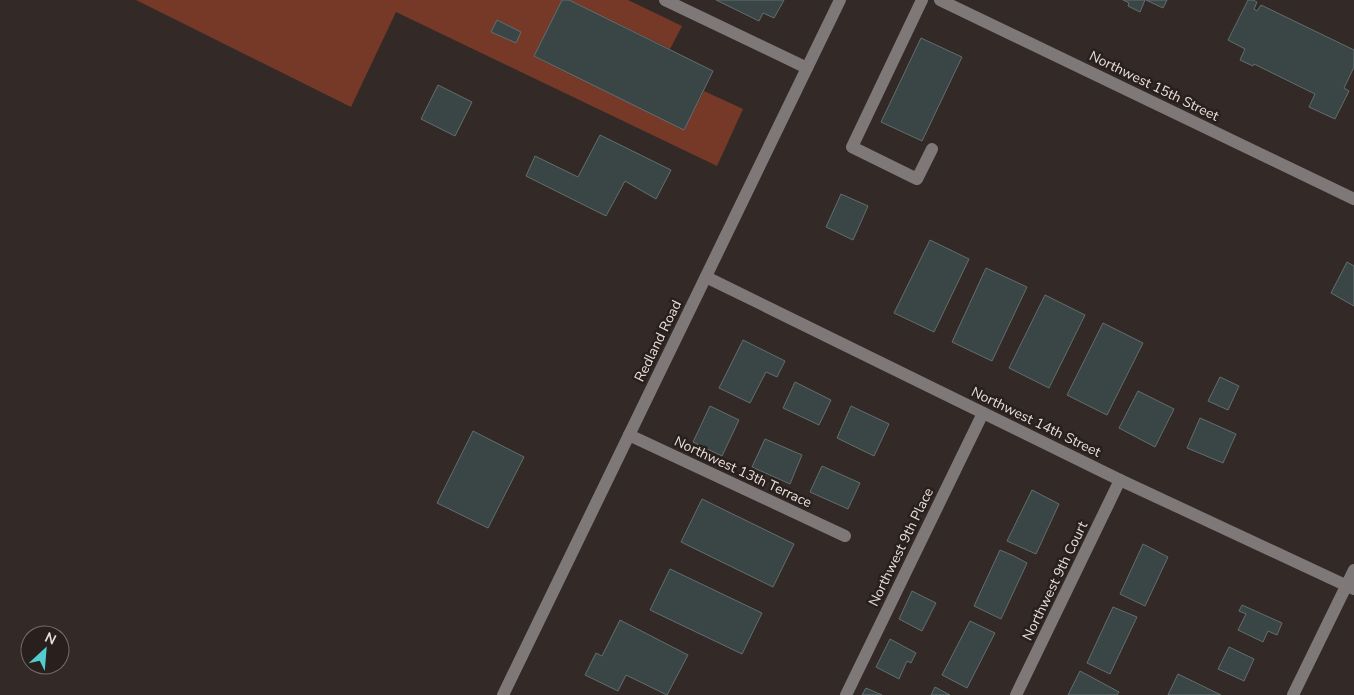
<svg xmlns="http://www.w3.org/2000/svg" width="1354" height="695" viewBox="0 0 1354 695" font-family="'Nunito Sans',sans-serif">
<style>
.green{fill:#763928}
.building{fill:#3a4545;stroke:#626e6e}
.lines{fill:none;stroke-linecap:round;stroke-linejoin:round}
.minor{stroke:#7e7978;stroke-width:12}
.labels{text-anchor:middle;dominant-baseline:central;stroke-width:5;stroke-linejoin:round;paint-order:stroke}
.street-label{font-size:14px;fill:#e6dfdd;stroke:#29201d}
</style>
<rect width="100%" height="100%" fill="#332a27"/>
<g class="green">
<polygon points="136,0 562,0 535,57 684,129 704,91 743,109 717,166 396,12 351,107"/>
<polygon points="569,0 628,0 682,26 670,49"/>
</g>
<g class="building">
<polygon points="562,0 569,0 713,71 684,130 534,56"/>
<polygon points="716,0 784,0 774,18 763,13 759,21"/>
<polygon points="1123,0 1145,0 1140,12 1128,6 1129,3"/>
<polygon points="1146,0 1167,0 1163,8"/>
<polygon points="1248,0 1253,0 1257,2 1254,9 1257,11 1261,5 1354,50 1354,67 1344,88 1349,91 1335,119 1309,107 1315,94 1254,64 1253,66 1240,60 1245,49 1228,40"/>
<polygon points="497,20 521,32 516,43 491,32"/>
<polygon points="921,38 962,57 922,141 881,122"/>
<polygon points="438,85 472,102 455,136 421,119"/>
<polygon points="600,135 671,170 656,199 625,181 606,216 526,176 535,156 578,177"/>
<polygon points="841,194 868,206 853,240 826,227"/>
<polygon points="930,240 969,259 934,332 894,313"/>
<polygon points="1347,262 1354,266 1354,306 1331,293"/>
<polygon points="986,268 1027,287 992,361 952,342"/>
<polygon points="1045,295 1085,315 1049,388 1009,368"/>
<polygon points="1103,323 1143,343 1107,415 1067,395"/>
<polygon points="743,340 785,361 777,377 766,372 750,403 719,388"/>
<polygon points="1220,377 1239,386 1228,410 1208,401"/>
<polygon points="795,382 831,400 819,425 783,408"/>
<polygon points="1138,391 1174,409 1155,447 1119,428"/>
<polygon points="710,406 739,420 722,456 693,442"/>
<polygon points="851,406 889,424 874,456 837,438"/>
<polygon points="1200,418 1236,434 1223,463 1187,448"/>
<polygon points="473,431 524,457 488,528 437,503"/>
<polygon points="765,439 802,455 790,484 752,467"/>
<polygon points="822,466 860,483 848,509 810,492"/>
<polygon points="1032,490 1059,504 1036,554 1007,541"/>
<polygon points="702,499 794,544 773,587 681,542"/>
<polygon points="1143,544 1168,557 1145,606 1120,594"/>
<polygon points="1000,550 1014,556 1027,563 1001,619 974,606"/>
<polygon points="670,569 762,613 742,654 650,610"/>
<polygon points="912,591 936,603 922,631 899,619"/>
<polygon points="1242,605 1282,623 1277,635 1268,631 1263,642 1238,630 1246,614 1239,611"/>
<polygon points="1113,607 1137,617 1110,674 1087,663"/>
<polygon points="620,620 688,655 667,695 626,675 618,691 585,675 596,653 602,656"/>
<polygon points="970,621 995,633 967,688 942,675"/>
<polygon points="890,639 916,653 911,663 907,661 899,679 876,667"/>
<polygon points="1229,647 1254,659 1244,681 1218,669"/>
<polygon points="1080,671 1119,692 1117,695 1068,695"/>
<polygon points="1178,674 1221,695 1168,695"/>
<polygon points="935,687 950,695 931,695"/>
<polygon points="866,688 882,695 862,695"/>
</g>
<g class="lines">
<g class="minor">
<polyline points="665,0 807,68"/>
<polyline points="922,0 852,147 917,179 932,149"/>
<polyline points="940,0 1354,199"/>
<polyline points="706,277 1120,480 1354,589"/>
<polyline points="629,435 845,536"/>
<polyline points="503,695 840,0"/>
<polyline points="846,695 983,413"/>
<polyline points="1016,695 1120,480"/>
<polyline points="1293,695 1354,570"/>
</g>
</g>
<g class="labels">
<g class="street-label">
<text transform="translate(1154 86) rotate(26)">Northwest 15th Street</text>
<text transform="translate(658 341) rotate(-64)">Redland Road</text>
<text transform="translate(1036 422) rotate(26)">Northwest 14th Street</text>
<text transform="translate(743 472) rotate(25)">Northwest 13th Terrace</text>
<text transform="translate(901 547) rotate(-64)">Northwest 9th Place</text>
<text transform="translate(1055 581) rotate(-64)">Northwest 9th Court</text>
</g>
</g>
<g transform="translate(45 650) rotate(26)"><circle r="24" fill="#29201d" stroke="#756c6a"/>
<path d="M0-4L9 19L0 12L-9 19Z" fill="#52cdcf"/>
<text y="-8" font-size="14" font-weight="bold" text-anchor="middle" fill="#e6dfdd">N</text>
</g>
</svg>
